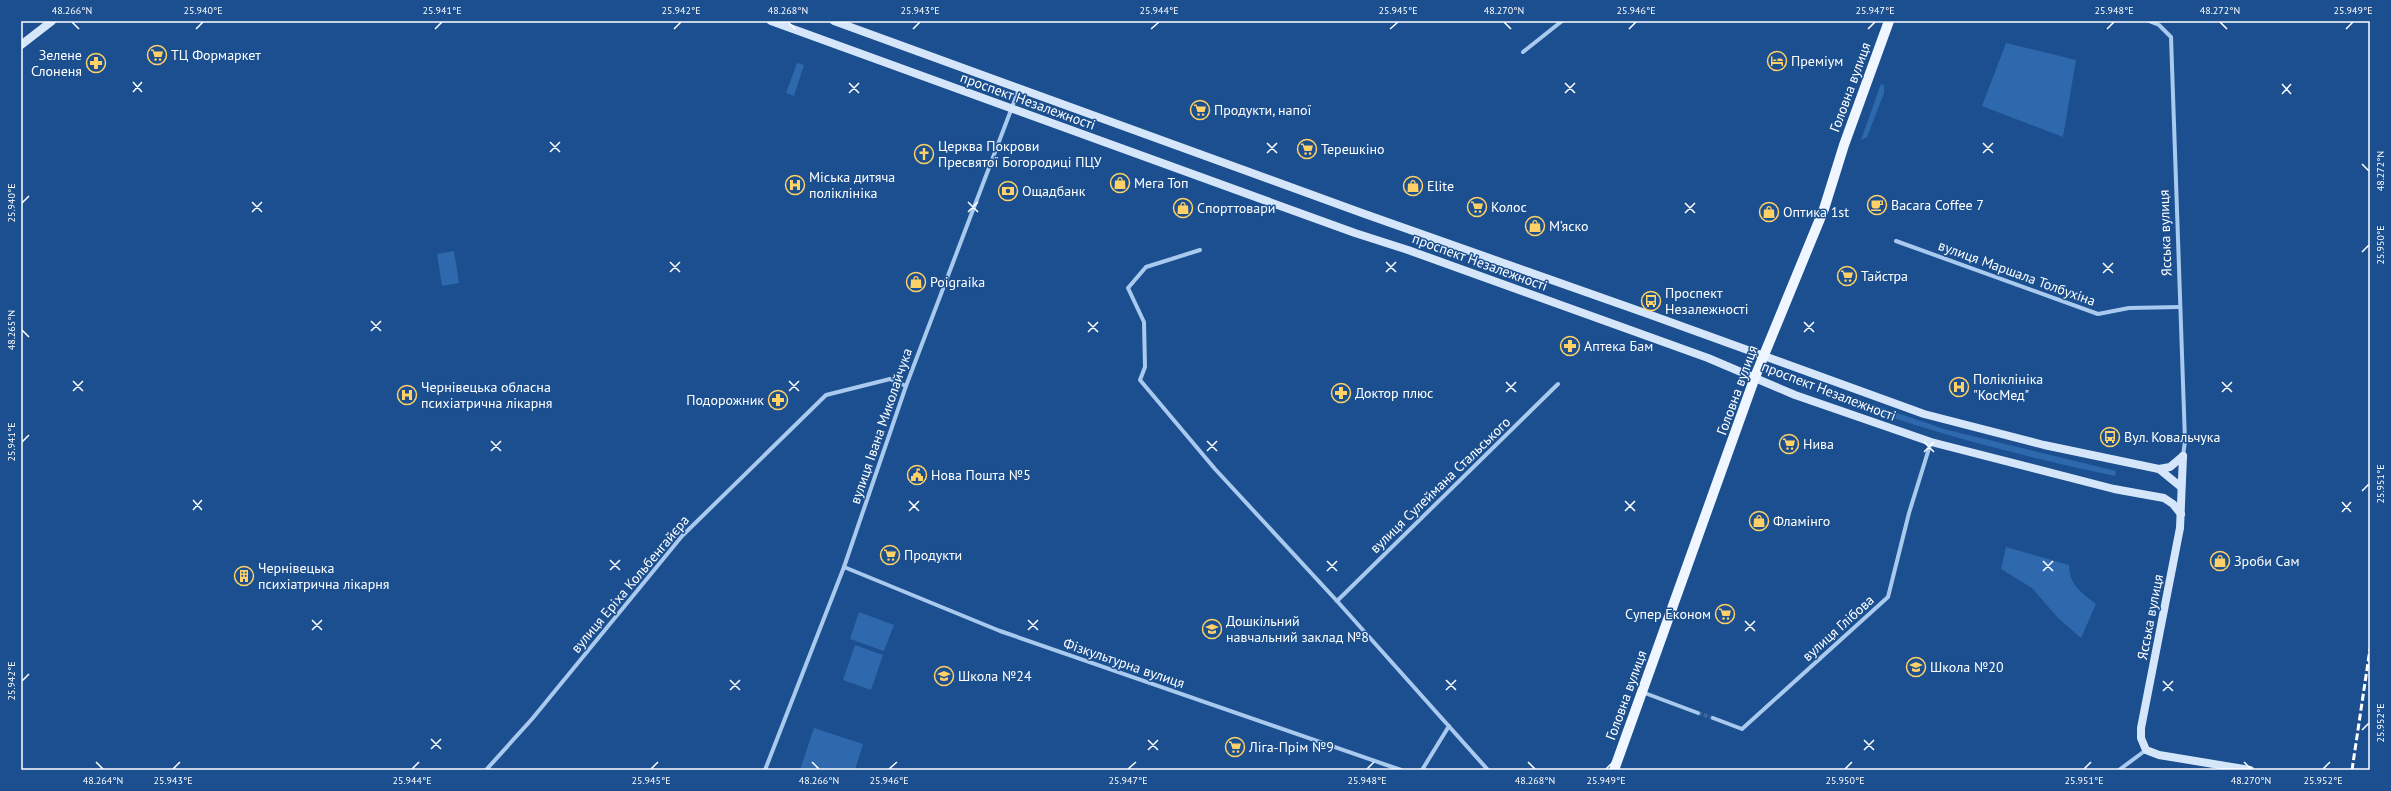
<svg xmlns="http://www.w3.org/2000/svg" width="2391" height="791" viewBox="0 0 2391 791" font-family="'PT Sans',sans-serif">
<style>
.green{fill:#2e69ad}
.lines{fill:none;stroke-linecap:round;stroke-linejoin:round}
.street-tunnel{stroke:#3d69a0;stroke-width:4;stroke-dasharray:4 2;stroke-linecap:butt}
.street{stroke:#a9c9ee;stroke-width:4}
.secondary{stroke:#d6e6fa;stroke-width:8}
.primary{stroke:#f0f6ff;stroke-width:10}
.rail{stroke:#fff;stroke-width:3;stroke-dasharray:7 3;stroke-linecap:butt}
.ticks{fill:none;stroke:#fff;stroke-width:1.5}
.labels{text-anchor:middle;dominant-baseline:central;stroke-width:3;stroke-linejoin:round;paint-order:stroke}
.poi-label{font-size:14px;fill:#fff;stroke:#1b4f8f;text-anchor:start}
.street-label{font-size:14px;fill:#fff;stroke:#1b4f8f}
.neatline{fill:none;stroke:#fff;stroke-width:1.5}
.ticks-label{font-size:10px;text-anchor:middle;fill:#fff}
</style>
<rect width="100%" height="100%" fill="#1b4f8f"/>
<g class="green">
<polygon points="2006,43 2076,60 2063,137 1982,106"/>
<polygon points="797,63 804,65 794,96 786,93"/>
<polygon points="1881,84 1884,85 1884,93 1867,137 1861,140"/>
<polygon points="454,251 459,283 442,286 437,254"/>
<path d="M1851,397L1944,429L2116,471L2115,476C2025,457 1936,434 1849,403Z"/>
<path d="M2006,547L2069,565C2069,585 2082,593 2096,604L2081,638L2058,618L2032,588L2001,569Z"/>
<polygon points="859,612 894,625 884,651 850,639"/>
<polygon points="855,645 883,655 871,690 843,680"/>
<polygon points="814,728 863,744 855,770 800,770"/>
</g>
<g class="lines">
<polyline class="street-tunnel" points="1698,713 1713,718"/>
<g class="street">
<polyline points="2149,21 2159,25 2171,37 2185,441 2183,456"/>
<polyline points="1523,52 1562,21"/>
<polyline points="1896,241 2098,314 2129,308 2180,307"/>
<polyline points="1200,250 1146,267 1128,288 1144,322 1145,367 1140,380 1215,469 1337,601 1488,770"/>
<polyline points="844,567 1000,631 1401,770"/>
<polyline points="1337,601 1558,384"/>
<polyline points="1642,692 1698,713"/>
<polyline points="1713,718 1742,729 1888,597 1909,513 1931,442"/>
<polyline points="486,770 532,719 682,536 826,395 890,379 906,386"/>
<polyline points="765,770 844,567 906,386 1019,89"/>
<polyline points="1422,770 1449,726"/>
<polyline points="2119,770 2146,750"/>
</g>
<g class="secondary">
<polyline points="771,21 1355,233 1408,250 1708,358 1795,395 1931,442 2114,489 2164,498 2173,504 2181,514"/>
<polyline points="834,21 1362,213 1648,314 1924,414 2044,445 2159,469 2181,487"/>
<polyline points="21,45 52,21"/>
<polyline points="2183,456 2180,528 2141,728 2141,738 2146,750 2159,755 2250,770"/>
<polyline points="2159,469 2170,467 2183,456"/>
</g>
<polyline class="primary" points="1614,770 1755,377 1824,209 1844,145 1889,21"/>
<polyline class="rail" points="2352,770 2370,649"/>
</g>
<path class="ticks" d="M72,22L79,29M788,22L795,29M1504,22L1511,29M2220,22L2227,29M196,29L203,22M435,29L442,22M674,29L681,22M913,29L920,22M1151,29L1159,22M1390,29L1398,22M1629,29L1636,22M1868,29L1875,22M2107,29L2114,22M2346,29L2353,22M133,82L142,92M849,83L859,93M1565,83L1575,93M2282,84L2291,94M133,92L142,82M849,93L859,83M1565,93L1575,83M2282,94L2291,84M550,142L560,152M1267,143L1277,153M1983,143L1993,153M550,152L560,142M1267,153L1277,143M1983,153L1993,143M2362,164L2369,171M252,202L262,212M968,202L978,212M22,203L29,196M1685,203L1695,213M252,212L262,202M968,212L978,202M1685,213L1695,203M2362,252L2369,245M670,262L680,272M1386,262L1396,272M2103,263L2113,273M670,272L680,262M1386,272L1396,262M2103,273L2113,263M371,321L381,331M1088,322L1098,332M1804,322L1814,332M22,330L29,337M371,331L381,321M1088,332L1098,322M1804,332L1814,322M73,381L83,391M789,381L799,391M1506,382L1516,392M2222,382L2232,392M73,391L83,381M789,391L799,381M1506,392L1516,382M2222,392L2232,382M491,441L501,451M1207,441L1217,451M22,442L29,435M1924,442L1934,452M491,451L501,441M1207,451L1217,441M1924,452L1934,442M2362,491L2369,484M193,500L202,510M909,501L919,511M1625,501L1635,511M2342,502L2351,512M193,510L202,500M909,511L919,501M1625,511L1635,501M2342,512L2351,502M610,560L620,570M1327,561L1337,571M2043,561L2053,571M610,570L620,560M1327,571L1337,561M2043,571L2053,561M312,620L322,630M1028,620L1038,630M1745,621L1755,631M312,630L322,620M1028,630L1038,620M1745,631L1755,621M730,680L740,690M1446,680L1456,690M22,681L29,674M2163,681L2173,691M730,690L740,680M1446,690L1456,680M2163,691L2173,681M2362,730L2369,723M431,739L441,749M1148,740L1158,750M1864,740L1874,750M431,749L441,739M1148,750L1158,740M1864,750L1874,740M96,762L103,769M812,762L819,769M1528,762L1535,769M2244,762L2251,769M173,769L180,762M412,769L419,762M651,769L658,762M889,769L897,762M1128,769L1136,762M1367,769L1374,762M1606,769L1613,762M1845,769L1852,762M2084,769L2091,762M2323,769L2330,762"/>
<defs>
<g id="supermarket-ring" transform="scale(1)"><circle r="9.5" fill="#1b4f8f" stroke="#ffd166" stroke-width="1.5"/><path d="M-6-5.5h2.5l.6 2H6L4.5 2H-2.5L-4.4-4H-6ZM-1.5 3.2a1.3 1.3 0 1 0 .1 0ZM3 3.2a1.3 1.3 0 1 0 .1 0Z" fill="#ffd166"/></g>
<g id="hotel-ring" transform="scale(1)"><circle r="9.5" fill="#1b4f8f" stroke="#ffd166" stroke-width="1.5"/><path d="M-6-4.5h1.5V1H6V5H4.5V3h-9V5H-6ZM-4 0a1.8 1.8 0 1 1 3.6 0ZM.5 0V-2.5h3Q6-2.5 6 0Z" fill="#ffd166"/></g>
<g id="pharmacy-ring" transform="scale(1)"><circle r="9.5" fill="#1b4f8f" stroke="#ffd166" stroke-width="1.5"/><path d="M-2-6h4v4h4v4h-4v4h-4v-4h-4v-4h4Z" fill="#ffd166"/></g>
<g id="church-ring" transform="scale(1)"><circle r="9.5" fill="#1b4f8f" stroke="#ffd166" stroke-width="1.5"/><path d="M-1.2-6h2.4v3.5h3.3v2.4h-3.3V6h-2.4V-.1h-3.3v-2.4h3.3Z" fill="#ffd166"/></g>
<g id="shop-ring" transform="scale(1)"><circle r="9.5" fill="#1b4f8f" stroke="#ffd166" stroke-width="1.5"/><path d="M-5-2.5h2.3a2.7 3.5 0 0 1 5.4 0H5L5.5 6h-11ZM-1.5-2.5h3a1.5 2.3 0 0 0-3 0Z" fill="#ffd166"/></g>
<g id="hospital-ring" transform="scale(1)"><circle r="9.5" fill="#1b4f8f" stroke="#ffd166" stroke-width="1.5"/><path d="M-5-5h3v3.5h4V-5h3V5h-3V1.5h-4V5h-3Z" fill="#ffd166"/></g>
<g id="bank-ring" transform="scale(1)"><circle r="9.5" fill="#1b4f8f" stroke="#ffd166" stroke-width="1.5"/><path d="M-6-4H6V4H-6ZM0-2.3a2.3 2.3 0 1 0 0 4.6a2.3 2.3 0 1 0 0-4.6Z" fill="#ffd166"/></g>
<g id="cafe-ring" transform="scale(1)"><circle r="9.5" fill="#1b4f8f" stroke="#ffd166" stroke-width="1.5"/><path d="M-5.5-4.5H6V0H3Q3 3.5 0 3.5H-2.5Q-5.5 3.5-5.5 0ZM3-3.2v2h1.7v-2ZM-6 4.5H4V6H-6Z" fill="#ffd166"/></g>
<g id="bus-ring" transform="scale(1)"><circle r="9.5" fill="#1b4f8f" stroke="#ffd166" stroke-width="1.5"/><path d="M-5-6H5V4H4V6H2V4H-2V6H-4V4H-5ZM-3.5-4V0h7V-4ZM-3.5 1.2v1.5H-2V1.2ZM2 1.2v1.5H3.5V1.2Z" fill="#ffd166"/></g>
<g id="civic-ring" transform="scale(1)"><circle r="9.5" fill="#1b4f8f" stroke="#ffd166" stroke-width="1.5"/><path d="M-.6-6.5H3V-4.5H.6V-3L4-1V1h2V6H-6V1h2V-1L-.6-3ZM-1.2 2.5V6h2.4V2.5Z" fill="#ffd166"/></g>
<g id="building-ring" transform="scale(1)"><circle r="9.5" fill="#1b4f8f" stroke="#ffd166" stroke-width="1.5"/><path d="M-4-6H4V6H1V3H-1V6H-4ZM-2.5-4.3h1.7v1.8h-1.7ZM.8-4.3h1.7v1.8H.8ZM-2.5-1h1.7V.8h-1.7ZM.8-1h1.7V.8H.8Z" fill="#ffd166"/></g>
<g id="school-ring" transform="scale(1)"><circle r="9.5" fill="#1b4f8f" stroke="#ffd166" stroke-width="1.5"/><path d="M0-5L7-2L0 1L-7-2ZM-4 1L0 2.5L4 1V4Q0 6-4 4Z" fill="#ffd166"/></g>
</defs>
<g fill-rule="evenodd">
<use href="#supermarket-ring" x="157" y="55"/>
<use href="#hotel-ring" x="1777" y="61"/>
<use href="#pharmacy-ring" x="96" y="63"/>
<use href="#supermarket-ring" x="1200" y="110"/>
<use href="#supermarket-ring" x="1307" y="149"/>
<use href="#church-ring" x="924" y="154"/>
<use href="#shop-ring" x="1120" y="183"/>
<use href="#hospital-ring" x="795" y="185"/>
<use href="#shop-ring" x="1413" y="186"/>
<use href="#bank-ring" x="1008" y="191"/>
<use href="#cafe-ring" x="1877" y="205"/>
<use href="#supermarket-ring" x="1477" y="207"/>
<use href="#shop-ring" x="1183" y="208"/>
<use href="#shop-ring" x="1769" y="212"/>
<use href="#shop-ring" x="1535" y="226"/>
<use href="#supermarket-ring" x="1847" y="276"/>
<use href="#shop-ring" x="916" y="282"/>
<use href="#bus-ring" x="1651" y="301"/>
<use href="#pharmacy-ring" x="1570" y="346"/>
<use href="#hospital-ring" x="1959" y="387"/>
<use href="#pharmacy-ring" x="1341" y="393"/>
<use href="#hospital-ring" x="407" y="395"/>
<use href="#pharmacy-ring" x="778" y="400"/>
<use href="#bus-ring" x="2110" y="437"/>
<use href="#supermarket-ring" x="1789" y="444"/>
<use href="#civic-ring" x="917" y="475"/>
<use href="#shop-ring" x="1759" y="521"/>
<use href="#supermarket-ring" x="890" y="555"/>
<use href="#shop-ring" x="2220" y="561"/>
<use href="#building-ring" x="244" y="576"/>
<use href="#supermarket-ring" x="1725" y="614"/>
<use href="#school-ring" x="1212" y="629"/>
<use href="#school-ring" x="1916" y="667"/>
<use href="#school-ring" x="944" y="676"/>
<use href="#supermarket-ring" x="1235" y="747"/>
</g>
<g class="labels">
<g class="poi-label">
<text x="82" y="55" text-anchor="end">Зелене<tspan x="82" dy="16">Слоненя</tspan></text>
<text x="171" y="55">ТЦ Формаркет</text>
<text x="1791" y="61">Преміум</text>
<text x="1214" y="110">Продукти, напої</text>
<text x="938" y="146">Церква Покрови<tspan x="938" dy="16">Пресвятої Богородиці ПЦУ</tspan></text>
<text x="1321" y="149">Терешкіно</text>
<text x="809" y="177">Міська дитяча<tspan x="809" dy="16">поліклініка</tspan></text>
<text x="1134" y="183">Мега Топ</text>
<text x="1427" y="186">Elite</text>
<text x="1022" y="191">Ощадбанк</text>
<text x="1891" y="205">Bacara Coffee 7</text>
<text x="1491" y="207">Колос</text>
<text x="1197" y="208">Спорттовари</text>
<text x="1783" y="212">Оптика 1st</text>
<text x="1549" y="226">М’яско</text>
<text x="1861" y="276">Тайстра</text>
<text x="930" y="282">Poigraika</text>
<text x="1665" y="293">Проспект<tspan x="1665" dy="16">Незалежності</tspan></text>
<text x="1584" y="346">Аптека Бам</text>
<text x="1973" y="379">Поліклініка<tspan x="1973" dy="16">"КосМед"</tspan></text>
<text x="421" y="387">Чернівецька обласна<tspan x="421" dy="16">психіатрична лікарня</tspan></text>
<text x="1355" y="393">Доктор плюс</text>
<text x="764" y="400" text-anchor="end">Подорожник</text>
<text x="2124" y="437">Вул. Ковальчука</text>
<text x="1803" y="444">Нива</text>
<text x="931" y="475">Нова Пошта №5</text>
<text x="1773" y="521">Фламінго</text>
<text x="904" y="555">Продукти</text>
<text x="2234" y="561">Зроби Сам</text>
<text x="258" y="568">Чернівецька<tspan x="258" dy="16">психіатрична лікарня</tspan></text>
<text x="1711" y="614" text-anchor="end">Супер Економ</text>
<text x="1226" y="621">Дошкільний<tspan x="1226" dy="16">навчальний заклад №8</tspan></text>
<text x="1930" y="667">Школа №20</text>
<text x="958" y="676">Школа №24</text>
<text x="1249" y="747">Ліга-Прім №9</text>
</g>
<g class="street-label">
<text transform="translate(1850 87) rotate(-70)">Головна вулиця</text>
<text transform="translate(1028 101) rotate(20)">проспект Незалежності</text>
<text transform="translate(2165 233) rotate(-92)">Ясська вулиця</text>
<text transform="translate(1480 262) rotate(20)">проспект Незалежності</text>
<text transform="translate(2017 273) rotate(20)">вулиця Маршала Толбухіна</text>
<text transform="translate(1737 390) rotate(-70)">Головна вулиця</text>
<text transform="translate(1829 391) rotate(21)">проспект Незалежності</text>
<text transform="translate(881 426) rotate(-71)">вулиця Івана Миколайчука</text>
<text transform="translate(1440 485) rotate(-44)">вулиця Сулеймана Стальського</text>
<text transform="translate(630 584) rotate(-50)">вулиця Еріха Кольбенгайєра</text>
<text transform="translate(2150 617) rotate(-79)">Ясська вулиця</text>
<text transform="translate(1838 628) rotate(-42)">вулиця Глібова</text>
<text transform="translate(1124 663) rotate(19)">Фізкультурна вулиця</text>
<text transform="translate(1626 695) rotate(-70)">Головна вулиця</text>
</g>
</g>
<rect width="2391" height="791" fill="none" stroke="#1b4f8f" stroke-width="44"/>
<rect x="22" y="22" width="2347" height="747" class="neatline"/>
<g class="ticks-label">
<text x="72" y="14">48.266°N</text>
<text x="203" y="14">25.940°E</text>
<text x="442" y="14">25.941°E</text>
<text x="681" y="14">25.942°E</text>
<text x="788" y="14">48.268°N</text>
<text x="920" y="14">25.943°E</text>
<text x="1159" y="14">25.944°E</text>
<text x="1398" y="14">25.945°E</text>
<text x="1504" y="14">48.270°N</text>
<text x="1636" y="14">25.946°E</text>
<text x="1875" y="14">25.947°E</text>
<text x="2114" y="14">25.948°E</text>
<text x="2220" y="14">48.272°N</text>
<text x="2353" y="14">25.949°E</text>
<text transform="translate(2380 171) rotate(-90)" y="4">48.272°N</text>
<text transform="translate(11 203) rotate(-90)" y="4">25.940°E</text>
<text transform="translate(2380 245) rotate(-90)" y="4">25.950°E</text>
<text transform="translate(11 330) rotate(-90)" y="4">48.265°N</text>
<text transform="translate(11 442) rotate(-90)" y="4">25.941°E</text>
<text transform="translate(2380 484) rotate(-90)" y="4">25.951°E</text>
<text transform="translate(11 681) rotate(-90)" y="4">25.942°E</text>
<text transform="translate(2380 723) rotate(-90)" y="4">25.952°E</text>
<text x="103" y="784">48.264°N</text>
<text x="173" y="784">25.943°E</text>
<text x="412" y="784">25.944°E</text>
<text x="651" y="784">25.945°E</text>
<text x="819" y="784">48.266°N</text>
<text x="889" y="784">25.946°E</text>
<text x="1128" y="784">25.947°E</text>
<text x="1367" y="784">25.948°E</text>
<text x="1535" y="784">48.268°N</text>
<text x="1606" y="784">25.949°E</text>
<text x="1845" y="784">25.950°E</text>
<text x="2084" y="784">25.951°E</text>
<text x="2251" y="784">48.270°N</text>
<text x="2323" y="784">25.952°E</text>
</g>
</svg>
